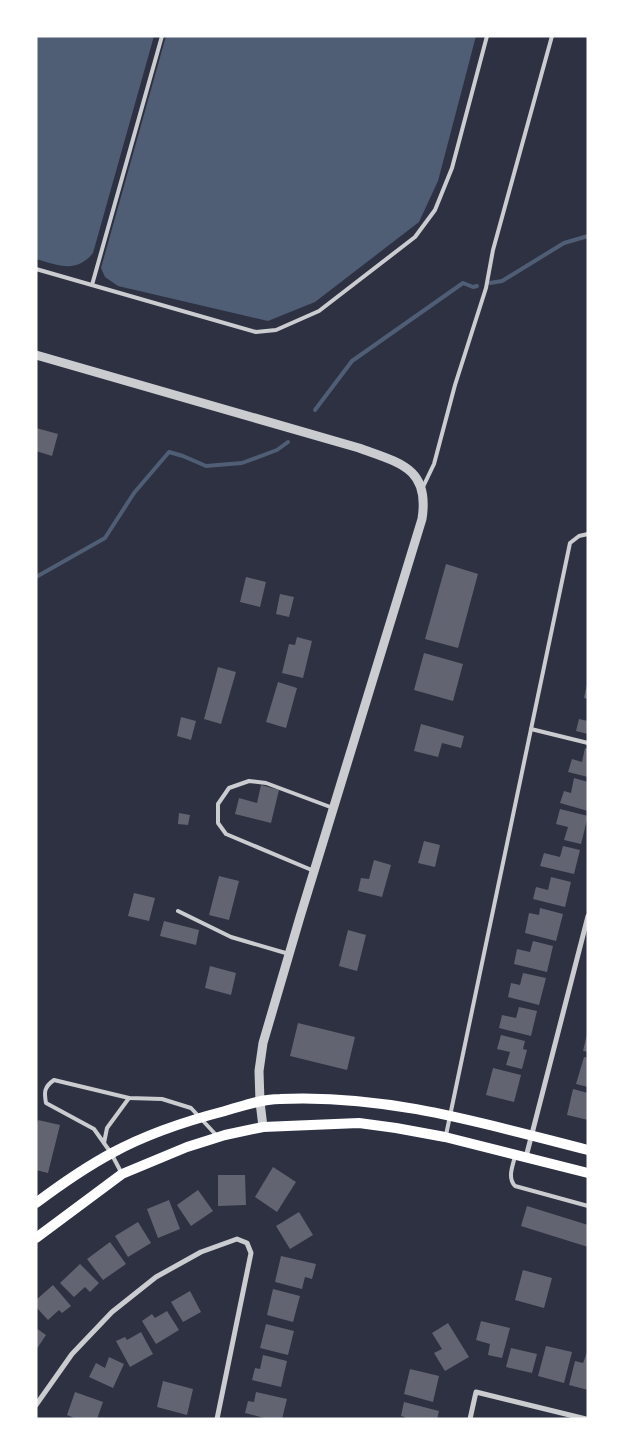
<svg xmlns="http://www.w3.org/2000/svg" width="624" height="1455" viewBox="0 0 624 1455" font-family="'Playfair Display',serif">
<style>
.water{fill:#4f5d75}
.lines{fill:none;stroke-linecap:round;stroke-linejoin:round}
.stream{stroke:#4f5d75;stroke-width:4}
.building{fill:#626471}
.service{stroke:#caccd0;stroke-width:4}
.minor{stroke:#caccd0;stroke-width:5}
.tertiary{stroke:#caccd0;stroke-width:9}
.secondary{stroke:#fff;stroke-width:10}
</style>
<rect width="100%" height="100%" fill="#2d3142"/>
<g class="water">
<path d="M36,36H154L93,253C76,274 58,265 36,259Z"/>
<polygon points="166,36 476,36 438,181 419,222 315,302 268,321 118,286 105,277 101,268"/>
</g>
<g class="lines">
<g class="stream">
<polyline points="490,283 502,281 564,243 588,236"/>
<polyline points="315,410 352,361 463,283 473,287 477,286"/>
<polyline points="36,577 105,538 134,493 169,452 183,456 206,466 242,463 277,450 288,442"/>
</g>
</g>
<g class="building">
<polygon points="36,428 58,434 52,456 36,451"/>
<polygon points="446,564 478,574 458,648 425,639"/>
<polygon points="246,577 266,582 260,607 240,602"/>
<polygon points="280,594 294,597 289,617 276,614"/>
<polygon points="297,637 312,641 303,678 282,673 289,644 295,645"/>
<polygon points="424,653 463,664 453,701 414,690"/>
<polygon points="218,667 236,672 221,724 204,719"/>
<polygon points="278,682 297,688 286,728 266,722"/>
<polygon points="587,684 588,684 588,699 584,698"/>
<polygon points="181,717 196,721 191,740 177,736"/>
<polygon points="579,719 588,721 588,734 576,731"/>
<polygon points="421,724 464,736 461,748 442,743 438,757 414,751"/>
<polygon points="585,748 588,749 588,777 568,772 572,759 582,762"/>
<polygon points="574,778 588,782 588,811 560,803 564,791 571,793"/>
<polygon points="261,785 279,790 271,823 235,814 239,798 257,803"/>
<polygon points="560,809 588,816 581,844 564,840 568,827 556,824"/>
<polygon points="179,813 190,815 188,825 178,824"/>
<polygon points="424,841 440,845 435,867 418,863"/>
<polygon points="563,846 580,850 574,874 540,866 544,853 560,857"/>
<polygon points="374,860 391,865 382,897 358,891 361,878 369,879"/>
<polygon points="219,876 239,881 229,920 209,915"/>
<polygon points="551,877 571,882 565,907 533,899 536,887 548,890"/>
<polygon points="134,893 155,898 149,921 128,916"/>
<polygon points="540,908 563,914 556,941 525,933 529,913 539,915"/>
<polygon points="164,921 199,930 196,945 160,936"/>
<polygon points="348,930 366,935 357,971 339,966"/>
<polygon points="533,941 553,946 547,972 514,964 517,949 530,952"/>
<polygon points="210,966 236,973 231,995 205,988"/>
<polygon points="523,973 546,978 539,1005 508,997 511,983 520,985"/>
<polygon points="519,1007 537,1011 531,1036 499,1028 502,1015 516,1018"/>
<polygon points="298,1023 355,1037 347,1070 290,1056"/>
<polygon points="587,1034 588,1034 588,1052 583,1051"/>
<polygon points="501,1035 525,1041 523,1049 527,1050 522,1069 506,1065 510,1052 497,1049"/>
<polygon points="584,1057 588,1058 588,1087 576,1084"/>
<polygon points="493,1068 521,1075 514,1102 486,1095"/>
<polygon points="573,1089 588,1093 588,1120 567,1115"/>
<polygon points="38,1120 60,1125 48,1173 36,1170 36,1128"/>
<polygon points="273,1167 296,1182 277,1212 255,1197"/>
<polygon points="218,1175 245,1175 246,1205 218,1206"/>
<polygon points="198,1190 213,1211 191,1226 177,1205"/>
<polygon points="169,1200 180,1229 158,1238 147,1209"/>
<polygon points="527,1206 588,1225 588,1247 521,1226"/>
<polygon points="299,1212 313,1235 290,1249 276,1226"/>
<polygon points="138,1222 151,1243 128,1257 115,1236"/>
<polygon points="110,1242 126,1264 103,1280 87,1259"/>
<polygon points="281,1256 316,1264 312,1279 305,1277 302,1289 275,1282"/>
<polygon points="80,1264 99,1283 90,1292 85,1287 74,1297 60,1283"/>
<polygon points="523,1270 552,1278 544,1308 515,1300"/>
<polygon points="53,1285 71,1306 62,1313 59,1310 48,1320 36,1307 36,1300"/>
<polygon points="273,1289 300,1296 293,1322 267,1315"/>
<polygon points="190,1291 201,1312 183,1322 171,1302"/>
<polygon points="167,1311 179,1330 156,1344 142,1321 152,1314 155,1318"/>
<polygon points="481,1321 510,1328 502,1358 488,1355 490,1344 476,1340"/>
<polygon points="448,1323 469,1357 445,1371 434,1353 442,1349 432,1333"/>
<polygon points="266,1324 294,1331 288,1355 260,1348"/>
<polygon points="36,1328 46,1335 36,1350"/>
<polygon points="141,1332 153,1354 130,1367 116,1341 125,1337 127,1340"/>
<polygon points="546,1346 572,1352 564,1383 538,1376"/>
<polygon points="511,1348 537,1354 532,1373 506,1367"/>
<polygon points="588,1350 588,1390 569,1385 575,1361 583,1363"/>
<polygon points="263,1355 287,1361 281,1387 252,1380 255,1368 260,1369"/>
<polygon points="109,1357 124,1364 113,1388 89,1377 96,1363 105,1368"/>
<polygon points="410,1369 439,1376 433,1402 404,1394"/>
<polygon points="163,1381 193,1389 187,1415 157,1407"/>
<polygon points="75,1392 103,1402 97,1419 77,1419 67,1415"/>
<polygon points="256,1392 287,1399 282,1419 268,1419 245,1413 248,1401 254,1402"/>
<polygon points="404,1402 439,1411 437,1419 405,1419 405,1417 401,1416"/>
</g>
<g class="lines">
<g class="service">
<polyline points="36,269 256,332 276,330 319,311 415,237 435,210 452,168 487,36"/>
<polyline points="92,285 162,36"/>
<polyline points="422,489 434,464 455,385 486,288 493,250 552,36"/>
<polyline points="531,729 588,743"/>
<polyline points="314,871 226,834 218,823 218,804 229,788 249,781 266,783 333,808"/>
<polyline points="178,911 231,937 289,954"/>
<polyline points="446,1135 570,543 579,536 588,534"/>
<polyline points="104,1143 107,1128 129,1098"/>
<path d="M515,1156C513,1166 507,1177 515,1186L588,1206"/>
<path d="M121,1172L111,1153L94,1129L46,1103C44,1092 44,1087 54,1080L129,1098L162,1099L191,1108L218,1137"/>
</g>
<g class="minor">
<polyline points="526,1157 588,916"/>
<polyline points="36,1405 72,1354 112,1312 156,1277 201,1252 237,1239 247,1243 251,1253 217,1419"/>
<polyline points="470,1419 476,1392 586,1419"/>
</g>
<path class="tertiary" d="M36,355L359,448C400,463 430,468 422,519L300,917L263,1043L259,1071L260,1102L263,1127"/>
<g class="secondary">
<path d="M36,1203C60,1185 86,1167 112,1153C147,1134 186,1121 225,1111C243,1106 261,1099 280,1099C388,1094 485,1124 588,1150"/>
<polyline points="36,1238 122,1174 187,1147 225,1135 263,1127 359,1123 396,1128 445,1137 588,1173"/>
</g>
</g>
<rect width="624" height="1455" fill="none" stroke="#ffffff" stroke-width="75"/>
</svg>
